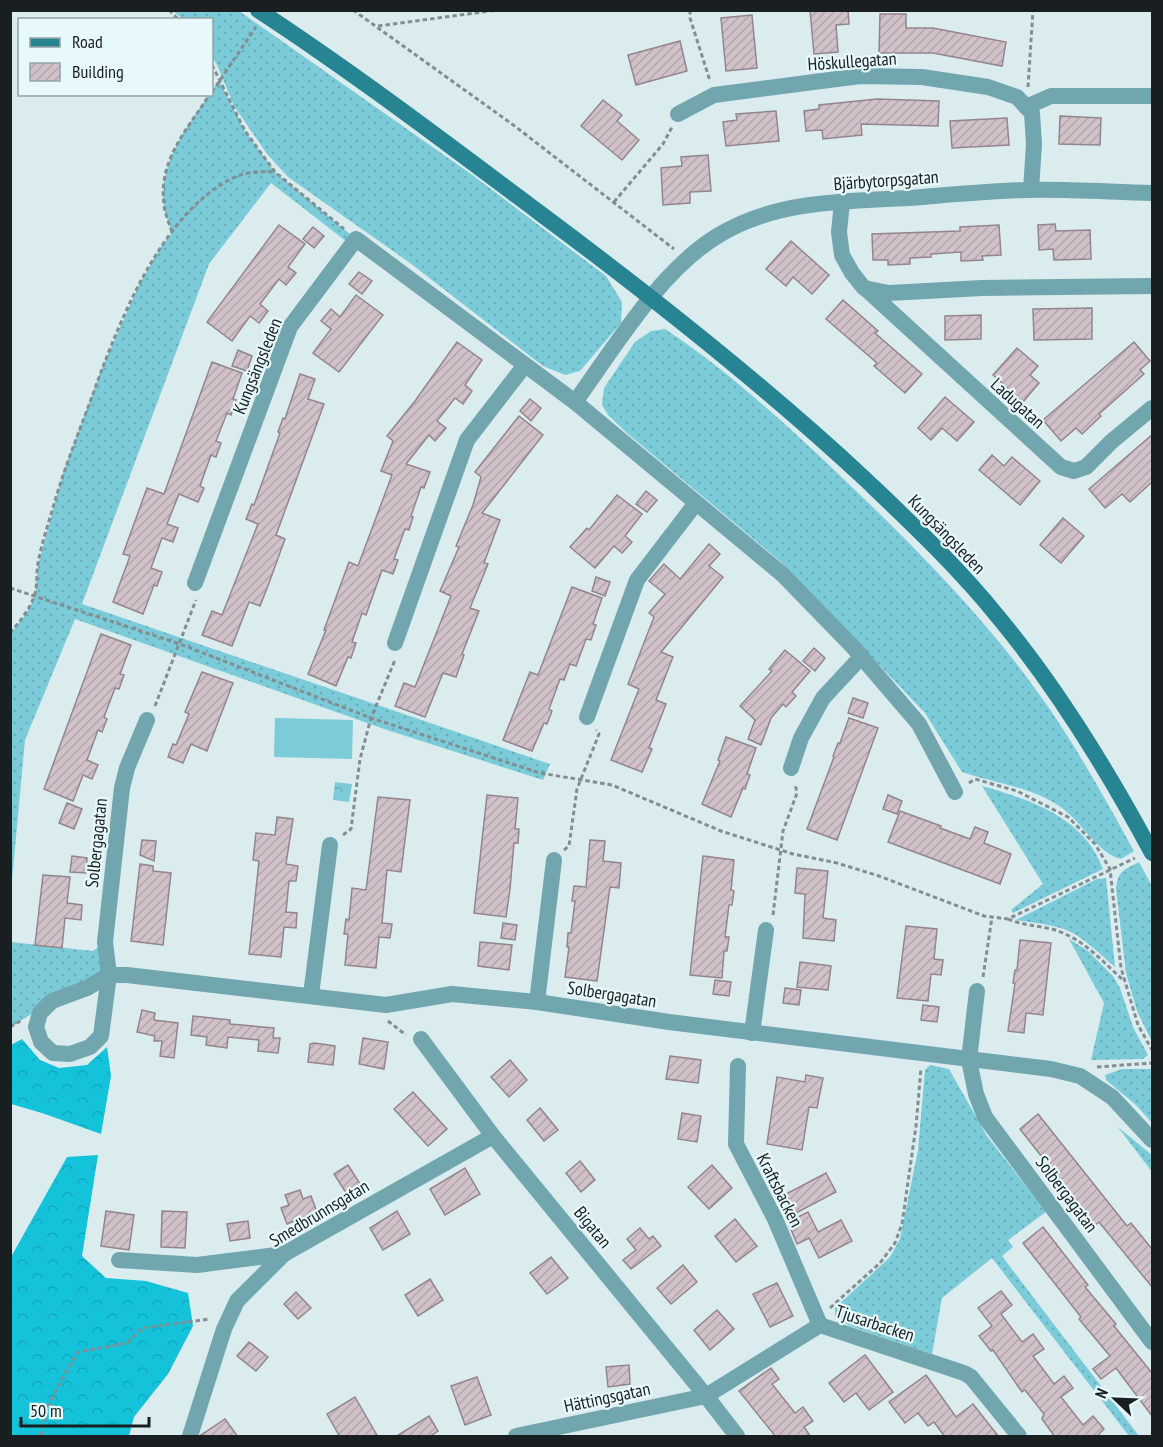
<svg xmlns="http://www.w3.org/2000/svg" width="1163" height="1447" viewBox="0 0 1163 1447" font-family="'PT Sans Narrow',sans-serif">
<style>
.grass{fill:url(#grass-dots)}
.forest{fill:url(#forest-crowns)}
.park{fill:url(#park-crowns)}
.pitch{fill:#7bcbd9}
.building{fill:url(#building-hatch);stroke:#93858b;stroke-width:1.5}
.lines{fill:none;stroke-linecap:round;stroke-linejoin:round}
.path{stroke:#828e91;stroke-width:3;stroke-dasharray:4.5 3;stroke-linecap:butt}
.minor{stroke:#71a6af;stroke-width:16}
.secondary{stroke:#278493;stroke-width:16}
.labels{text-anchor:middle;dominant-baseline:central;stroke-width:4.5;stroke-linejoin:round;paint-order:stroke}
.street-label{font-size:18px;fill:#191f21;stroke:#e8f9fc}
</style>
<defs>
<pattern id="grass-dots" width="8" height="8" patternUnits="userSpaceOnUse" patternTransform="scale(1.5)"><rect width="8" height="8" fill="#7bcbd9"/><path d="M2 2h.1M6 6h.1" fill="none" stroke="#6aaeba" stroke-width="1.8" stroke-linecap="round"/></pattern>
<pattern id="forest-crowns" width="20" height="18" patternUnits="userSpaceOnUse" patternTransform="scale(1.5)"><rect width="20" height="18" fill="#14c3da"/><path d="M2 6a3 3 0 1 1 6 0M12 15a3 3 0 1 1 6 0" fill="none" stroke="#12a7bb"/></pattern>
<pattern id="park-crowns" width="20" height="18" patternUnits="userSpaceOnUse" patternTransform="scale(1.5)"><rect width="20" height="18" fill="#7bcbd9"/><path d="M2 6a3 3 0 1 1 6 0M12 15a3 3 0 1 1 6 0" fill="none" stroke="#6aaeba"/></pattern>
<pattern id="building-hatch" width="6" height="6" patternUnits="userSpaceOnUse" patternTransform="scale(1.5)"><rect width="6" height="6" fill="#d0c2c8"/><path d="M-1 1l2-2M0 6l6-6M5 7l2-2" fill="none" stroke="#b2a6ac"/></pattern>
</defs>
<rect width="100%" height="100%" fill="#dbecef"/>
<g class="grass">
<polygon points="173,11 239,11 471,174 606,276 622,302 621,323 580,371 565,375 543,366 410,263 288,177 267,154 234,106 217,65 212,57 212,20 183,19"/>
<path d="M219,80L245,131L275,172L356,239L351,245L271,183L209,264L82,604L550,764L543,780L384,729L75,619L25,740L11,891V633L26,614L35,597L38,565L63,473L102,368L139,285L160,248L172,233C169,224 165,215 164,206C157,158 196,116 219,80Z"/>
<path d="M665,329C724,368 778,417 829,465C909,541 989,620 1051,711C1081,755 1108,804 1134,851L1121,859C1100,854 1085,828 1069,814C1041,788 997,784 962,772L925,713L781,562L628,434L608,415L602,405L604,388L635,342L651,331Z"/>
<path d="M982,786C1031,800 1084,817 1103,869L1013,913L1011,910L1043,884Z"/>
<path d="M1139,862L1152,886V1042L1137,1011L1126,973L1116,889C1118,870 1124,870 1139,862Z"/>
<path d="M1106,878L1115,967C1101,955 1087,941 1071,932C1054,924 1034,923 1016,920L1097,879Z"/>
<polygon points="1069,939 1088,951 1113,976 1120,988 1133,1027 1148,1055 1143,1059 1091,1060 1104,1003"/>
<polygon points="11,942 93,951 105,942 109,975 52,1001 11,1027"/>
<polygon points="930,1065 949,1069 987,1136 1046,1212 1008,1240 1013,1247 1002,1256 1139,1436 1129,1436 992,1258 942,1298 932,1354 850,1326 835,1318 835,1308 890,1257 900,1239 918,1150 925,1070"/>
<polygon points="1122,1069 1152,1069 1152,1123 1136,1105 1106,1080 1105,1075"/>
<polygon points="1118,1127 1152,1155 1152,1172"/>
</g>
<g class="forest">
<polygon points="22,1039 40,1060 59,1068 87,1065 107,1047 111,1076 101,1134 42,1113 11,1104 11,1045"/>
<polygon points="98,1155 82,1256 106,1278 146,1281 188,1293 193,1326 168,1374 134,1417 129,1436 11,1436 11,1257 67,1157"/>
</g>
<polygon class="park" points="335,782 352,784 349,802 333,800"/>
<polygon class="pitch" points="275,718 353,720 352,759 274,757"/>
<g class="building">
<polygon points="810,10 848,10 849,24 836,25 838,52 814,54"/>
<polygon points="880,14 906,14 906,28 933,28 1006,42 1002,66 933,53 879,53"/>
<polygon points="752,15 757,68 726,71 721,18"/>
<polygon points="680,41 687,71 636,85 628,55"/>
<polygon points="877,99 939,101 938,126 861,124 862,135 823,139 822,130 806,131 804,111 819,109 819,105"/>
<polygon points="603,100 622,115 617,121 639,140 622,160 581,126"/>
<polygon points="776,111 779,141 726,146 723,122 737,120 736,114"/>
<polygon points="1060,116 1101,118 1100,145 1059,144"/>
<polygon points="1007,118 1009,145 952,148 950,121"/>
<polygon points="708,155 711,191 690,192 690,203 663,205 661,168 682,166 681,157"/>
<polygon points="1055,224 1056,231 1090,230 1091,259 1054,260 1053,249 1039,250 1038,225"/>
<polygon points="279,225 305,244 288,267 296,273 286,285 279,279 260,304 268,311 259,323 250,316 232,341 207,322"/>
<polygon points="999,225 1001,255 982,256 983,260 961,261 961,252 931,254 931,257 910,258 910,264 888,265 888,260 873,260 872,234 960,231 960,227"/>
<polygon points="313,227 324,236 314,248 303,239"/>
<polygon points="791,241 829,275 812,294 793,277 786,286 766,269"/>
<polygon points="359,272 372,281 362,294 349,284"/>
<polygon points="356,295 383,315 339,372 313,353 331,329 321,321 331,309 340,317"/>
<polygon points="843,300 878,331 875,333 922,374 905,393 874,366 877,363 826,319"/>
<polygon points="1092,308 1092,339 1034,340 1033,309"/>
<polygon points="981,315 981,339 945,340 945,316"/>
<polygon points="457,342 482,360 465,385 472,391 463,404 455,398 437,421 446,428 435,441 429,435 406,464 430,472 424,488 421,487 411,516 413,517 409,530 405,529 394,559 398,560 393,574 382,570 366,615 362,613 352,642 356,643 351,658 348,657 336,686 308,674 326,630 324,630 349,562 358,566 392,475 381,471 393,441 387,436 415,401"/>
<polygon points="1134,342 1150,361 1140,370 1144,374 1099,414 1101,416 1082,434 1076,428 1061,441 1043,420"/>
<polygon points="1017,348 1038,366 1030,375 1039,383 1023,402 993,375"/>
<polygon points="238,350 252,356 247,371 232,366"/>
<polygon points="212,362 242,373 233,399 236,400 231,415 227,413 216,441 221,443 216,457 211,455 200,486 204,488 198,502 179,494 167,524 178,528 173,542 162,538 151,568 162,572 157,586 154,585 143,614 113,602 130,556 123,554 147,488 164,494"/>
<polygon points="300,374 315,379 308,399 324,404 276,535 285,539 269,583 260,606 249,602 232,646 202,635 212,611 222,615 258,524 246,519 252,504 254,505 280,433 278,432 283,418 285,419"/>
<polygon points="945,397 974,422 957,441 942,428 931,440 918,428"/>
<polygon points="530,399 541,408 531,421 520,411"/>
<polygon points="519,416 543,435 482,513 500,520 484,563 488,564 470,608 479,611 462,654 464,655 456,677 443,673 425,717 395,706 404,683 415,687 451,596 440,591 459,547 456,546 473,505 481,477 475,472"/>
<polygon points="1152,435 1152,482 1130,502 1122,494 1105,508 1089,489"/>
<polygon points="992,455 1004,466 1012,457 1040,481 1020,505 979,470"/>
<polygon points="646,491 657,500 647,512 636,504"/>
<polygon points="617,495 642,514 625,536 632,542 622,553 614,546 595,568 570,547 587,528 589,530"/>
<polygon points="1063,518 1084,536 1061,563 1040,545"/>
<polygon points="709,544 720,554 709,566 723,577 661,652 673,657 656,700 666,704 649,748 652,749 642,772 611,760 639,689 628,684 654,617 649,613 665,594 649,581 664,564 680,579"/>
<polygon points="596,577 610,582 605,596 592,591"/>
<polygon points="572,587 602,598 593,624 596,625 591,640 586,639 576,666 570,664 564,680 560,679 549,709 552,711 547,724 544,723 532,751 503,740 530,672 538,675"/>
<polygon points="101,634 131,645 120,674 124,675 119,689 115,688 104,717 107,719 102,732 98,730 87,760 98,765 92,779 83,775 73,801 44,789"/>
<polygon points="814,648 825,658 815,671 803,661"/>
<polygon points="785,650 810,671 792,692 796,696 786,707 783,704 771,718 761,745 748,739 755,720 740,706 772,671 769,669"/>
<polygon points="202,672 233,683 207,751 191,744 183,763 168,757 173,744 176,745 189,714 185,712"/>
<polygon points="853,698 868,703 863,718 848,713"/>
<polygon points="849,718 878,728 837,840 807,829 834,757 833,756 838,743 840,743"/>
<polygon points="726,737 756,748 747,774 750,775 745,789 743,788 731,817 702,804 720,761 718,760"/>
<polygon points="487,795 518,798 515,829 519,829 518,843 514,843 510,889 506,917 474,913"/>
<polygon points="888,795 902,801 897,814 883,809"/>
<polygon points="378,797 410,800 401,872 387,870 382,923 392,924 390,938 379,937 376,968 345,965 348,934 344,934 346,919 349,920 352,888 366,890"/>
<polygon points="67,803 82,809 74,829 59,823"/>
<polygon points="900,811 941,826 940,828 970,839 975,827 988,832 984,843 1011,854 1000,884 888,842"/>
<polygon points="277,817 293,819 286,864 298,866 296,881 289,881 286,912 297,913 296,928 284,927 281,957 249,954 259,861 253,860 256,833 275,835"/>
<polygon points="142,840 156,841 154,861 140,855"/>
<polygon points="590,840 605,841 603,861 621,863 619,888 610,887 597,981 565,977 569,947 567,947 568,933 571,933 575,901 572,901 574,886 586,887"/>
<polygon points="72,856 87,858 86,873 70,872"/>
<polygon points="703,856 734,860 731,890 734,891 732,905 729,905 725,937 729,937 727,951 724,951 722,978 690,975"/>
<polygon points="140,864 153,866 153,871 171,873 163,945 131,941"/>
<polygon points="797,868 828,871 823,918 836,920 834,941 803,938 805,894 795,893"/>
<polygon points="43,875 70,877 67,903 82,905 81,920 65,918 62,948 35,945"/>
<polygon points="503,923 517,925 515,940 501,938"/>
<polygon points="906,926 937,929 934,959 943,960 941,975 931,974 928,1001 897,998"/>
<polygon points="1020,940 1051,943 1043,1015 1026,1013 1024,1033 1008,1031 1015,983 1013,983 1015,970 1017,970"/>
<polygon points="480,942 512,945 509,970 478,966"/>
<polygon points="800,962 831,966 828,990 797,987"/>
<polygon points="715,980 731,982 729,996 713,994"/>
<polygon points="785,988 801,990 799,1005 783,1003"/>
<polygon points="923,1005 939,1007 937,1022 921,1020"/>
<polygon points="142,1010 155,1013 154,1020 178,1023 174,1058 160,1056 162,1041 154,1041 155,1036 137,1032"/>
<polygon points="193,1016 230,1020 230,1024 274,1028 273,1038 280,1038 278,1053 258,1051 259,1040 228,1037 227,1048 206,1045 207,1037 191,1035"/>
<polygon points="363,1038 388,1042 384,1069 359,1064"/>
<polygon points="314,1043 335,1046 333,1065 308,1062 310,1044"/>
<polygon points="670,1056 701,1060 698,1083 666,1079"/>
<polygon points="510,1060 527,1080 509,1097 491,1077"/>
<polygon points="806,1075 823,1078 817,1108 809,1107 802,1150 767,1144 777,1077 805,1082"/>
<polygon points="413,1092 447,1129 428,1146 394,1109"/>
<polygon points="540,1108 558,1130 544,1141 527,1120"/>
<polygon points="682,1113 701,1116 697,1142 678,1139"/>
<polygon points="1038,1114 1127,1226 1131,1223 1152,1249 1152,1287 1099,1222 1093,1227 1076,1206 1079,1204 1020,1129"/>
<polygon points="580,1161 595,1180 581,1192 566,1173"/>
<polygon points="348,1165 362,1187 348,1196 334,1174"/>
<polygon points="712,1165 732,1188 709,1209 688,1187"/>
<polygon points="465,1168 480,1194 445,1215 430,1189"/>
<polygon points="826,1173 836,1192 796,1213 786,1194"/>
<polygon points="300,1190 303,1199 311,1196 317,1212 287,1224 281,1208 289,1205 285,1195"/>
<polygon points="106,1211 134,1215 129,1250 101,1246"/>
<polygon points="162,1211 187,1212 185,1248 161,1247"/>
<polygon points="397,1211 410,1234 383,1250 370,1228"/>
<polygon points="808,1212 818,1232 841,1220 852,1241 819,1258 809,1238 797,1244 788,1222"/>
<polygon points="735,1219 757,1246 736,1262 715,1236"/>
<polygon points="248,1221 250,1238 230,1241 227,1224"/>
<polygon points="1043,1227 1088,1285 1085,1287 1116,1324 1114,1326 1152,1373 1152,1416 1116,1368 1101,1379 1093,1369 1110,1356 1079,1319 1081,1317 1023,1243"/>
<polygon points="640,1228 649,1239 653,1236 661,1246 631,1269 623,1260 636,1250 627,1239"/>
<polygon points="551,1257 568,1278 547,1294 530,1273"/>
<polygon points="683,1265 697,1282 671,1304 657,1288"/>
<polygon points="430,1279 443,1300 418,1316 405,1295"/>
<polygon points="777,1283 793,1316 770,1327 753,1294"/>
<polygon points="1001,1291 1012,1305 1001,1314 1022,1342 1033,1334 1044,1349 1033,1356 1054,1384 1064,1376 1073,1388 1061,1397 1083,1425 1093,1416 1104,1429 1096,1437 1055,1437 1042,1419 1044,1414 1025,1390 1022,1392 993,1350 991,1351 979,1336 992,1326 978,1308"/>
<polygon points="296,1292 311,1308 298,1319 284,1304"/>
<polygon points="717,1310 734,1329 710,1350 694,1330"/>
<polygon points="249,1342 268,1357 256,1371 237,1356"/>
<polygon points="865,1355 893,1392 869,1410 856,1393 844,1402 829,1383"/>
<polygon points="629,1365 630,1384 608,1387 606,1367"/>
<polygon points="771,1368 779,1379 772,1384 795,1413 803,1407 813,1421 804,1427 811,1437 776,1437 739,1391"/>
<polygon points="926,1375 956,1417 973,1404 999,1437 945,1437 934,1422 928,1426 918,1413 905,1423 889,1402"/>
<polygon points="477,1377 491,1415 465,1425 451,1386"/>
<polygon points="355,1397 378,1437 340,1437 327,1414"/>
<polygon points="429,1416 438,1431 429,1437 395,1437"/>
<polygon points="225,1419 238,1437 201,1437 201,1435"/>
</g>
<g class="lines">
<g class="path">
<polyline points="169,10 179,20"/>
<polyline points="353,10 512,124 674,249"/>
<polyline points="690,10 690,18 710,81"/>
<polyline points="378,26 498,10"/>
<polyline points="212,65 245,131 275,172 344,229"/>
<polyline points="1028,87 1033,10"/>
<polyline points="212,92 256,27"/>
<polyline points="614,202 663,144 672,127"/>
<path d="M172,232C169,223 165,214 164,205C158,160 187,130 210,94"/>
<polyline points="10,588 180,644 371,718 540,773 612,785 721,831 793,854 837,863 879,876 984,916 1008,919 1135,858"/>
<path d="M10,633C19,622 28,612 33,599C38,589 36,575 38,563C42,541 50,519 56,497C66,465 78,434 90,402C116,330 156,221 227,181C242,172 258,171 275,172"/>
<polyline points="155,706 196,600"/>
<polyline points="969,783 975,779 1017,791 1068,817 1095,844 1110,869 1121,968 1138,1025 1152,1050"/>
<polyline points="343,835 351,829 360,759 371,718 395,660"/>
<polyline points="564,850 569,846 577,789 599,734 596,730"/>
<polyline points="773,915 783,831 797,793 795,784"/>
<path d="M1008,919C1026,927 1046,925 1063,933C1087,943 1104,963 1123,980"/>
<polyline points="983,977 992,917"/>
<polyline points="388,1021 406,1035"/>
<polyline points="10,1027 22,1020"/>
<polyline points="1097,1067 1152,1063"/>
<polyline points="830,1308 880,1263 895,1243 902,1224 916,1126 921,1068"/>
<path d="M41,1436C45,1405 62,1379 78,1352L127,1343L142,1328L210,1319"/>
</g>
<g class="minor">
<polyline points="1026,107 1051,96 1152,96"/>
<polyline points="678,114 714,95 860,76 922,77 988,87 1017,97 1032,113 1034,144 1031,190"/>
<polyline points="842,202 839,232 842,255 852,273 864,288 889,293 982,288 1152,286"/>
<polyline points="865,288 1061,467 1074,471 1086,467 1112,441 1152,408"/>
<path d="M575,402C615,347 660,270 719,235C774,201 845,201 908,198C947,195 986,191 1026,190C1068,189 1110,192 1152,193"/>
<polyline points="195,583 290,327 356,239 575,402 782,574 853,647 919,724 955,792"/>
<polyline points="395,643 467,440 525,365"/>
<polyline points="587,717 637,580 696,503"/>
<polyline points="147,720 127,768 122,788 105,942 109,975 101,1036 90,1047 70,1054 53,1053 41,1042 36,1027 40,1013 52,1001 87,988 109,975 127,975 386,1005 452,994 537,1002 669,1022 1051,1069 1080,1076 1112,1097 1152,1140"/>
<polyline points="791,768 801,738 823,698 862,656"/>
<polyline points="977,991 969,1060 976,1094 985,1117 1152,1342"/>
<polyline points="311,995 330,845"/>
<polyline points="537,1002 554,860"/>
<polyline points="752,1033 766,930"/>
<polyline points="421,1039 493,1136 706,1396 737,1436"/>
<polyline points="738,1066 736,1144 775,1219 820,1325"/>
<polyline points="119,1260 197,1265 284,1254"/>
<polyline points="820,1325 964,1373 971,1377 1019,1436"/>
<polyline points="190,1436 224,1329 237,1301 284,1254 493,1136"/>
<polyline points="516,1436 706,1396 820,1325"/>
</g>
<path class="secondary" d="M258,10C354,73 445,142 537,211C650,295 762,383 865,479C911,523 959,568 999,618C1058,689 1109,773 1152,853"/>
</g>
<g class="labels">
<g class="street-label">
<text transform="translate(852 61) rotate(-4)">Höskullegatan</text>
<text transform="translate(886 180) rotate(-4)">Bjärbytorpsgatan</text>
<text transform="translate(257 366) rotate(-68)">Kungsängsleden</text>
<text transform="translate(1018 403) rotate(42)">Ladugatan</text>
<text transform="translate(947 534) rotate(46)">Kungsängsleden</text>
<text transform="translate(96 843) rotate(-84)">Solbergagatan</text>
<text transform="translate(612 994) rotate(9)">Solbergagatan</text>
<text transform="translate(780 1190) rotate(63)">Kraftsbacken</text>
<text transform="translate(1067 1194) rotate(53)">Solbergagatan</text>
<text transform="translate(319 1213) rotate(-31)">Smedbrunnsgatan</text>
<text transform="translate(593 1227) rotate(51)">Bigatan</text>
<text transform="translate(875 1323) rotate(18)">Tjusarbacken</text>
<text transform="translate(607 1397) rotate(-12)">Hättingsgatan</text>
</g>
</g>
<rect width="1163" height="1447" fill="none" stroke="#191f21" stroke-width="24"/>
<rect x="18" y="18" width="195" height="78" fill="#e8f9fc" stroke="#95a2a4" stroke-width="1.5"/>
<rect x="30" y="38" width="30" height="9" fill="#278493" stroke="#95a2a4" stroke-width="1.5"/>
<text x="72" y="48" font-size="18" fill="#191f21">Road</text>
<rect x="30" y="63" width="30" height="18" fill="url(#building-hatch)" stroke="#95a2a4" stroke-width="1.5"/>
<text x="72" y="78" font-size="18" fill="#191f21">Building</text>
<g transform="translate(1115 1399) rotate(293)" stroke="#e8f9fc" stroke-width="4.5" paint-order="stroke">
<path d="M0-4.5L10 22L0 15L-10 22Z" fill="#191f21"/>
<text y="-9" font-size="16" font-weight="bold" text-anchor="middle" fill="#191f21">N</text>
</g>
<path d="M21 1417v9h128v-9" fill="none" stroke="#191f21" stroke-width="3"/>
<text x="30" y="1417" font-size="18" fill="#191f21" stroke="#e8f9fc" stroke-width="4.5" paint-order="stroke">50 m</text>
</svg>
